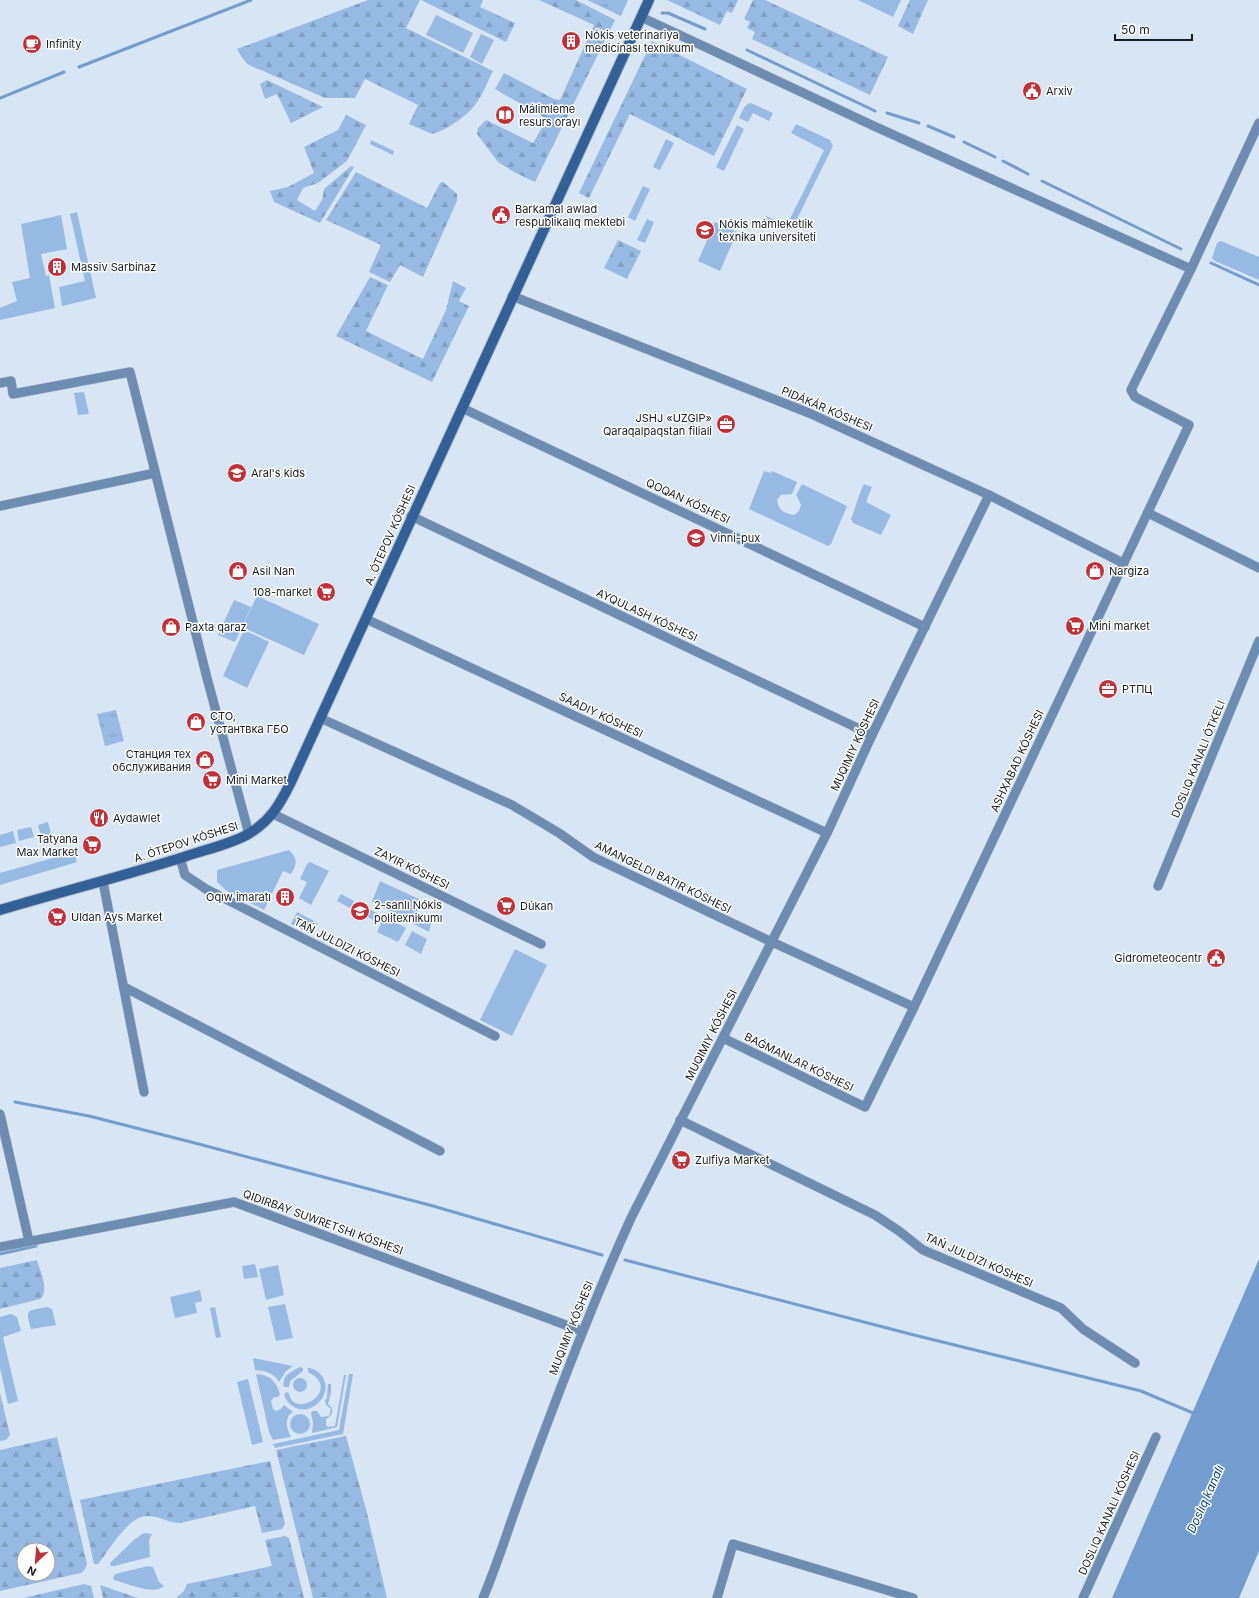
<svg xmlns="http://www.w3.org/2000/svg" width="1259" height="1598" viewBox="0 0 1259 1598" font-family="Inter,sans-serif">
<style>
.grass{fill:#97bae4}
.forest{fill:url(#forest-firs);fill-rule:evenodd}
.park{fill:url(#park-tufts)}
.water{fill:#739ccf}
.lines{fill:none;stroke-linecap:round;stroke-linejoin:round}
.stream{stroke:#739ccf;stroke-width:3}
.minor-casing{stroke:#b5c1cf;stroke-width:10}
.secondary-casing{stroke:#b5c1cf;stroke-width:12}
.minor{stroke:#6d8cb1;stroke-width:9}
.secondary{stroke:#336096;stroke-width:10}
.labels{text-anchor:middle;dominant-baseline:central;stroke-width:3;stroke-linejoin:round;paint-order:stroke}
.poi-label{font-size:11px;fill:#171b21;stroke:#fff;text-anchor:start}
.street-label{font-size:11px;fill:#171b21;stroke:#fff}
.water-label{font-size:12px;font-style:italic;fill:#064481;stroke:#fff}
</style>
<defs>
<pattern id="forest-firs" width="22" height="20" patternUnits="userSpaceOnUse"><rect width="22" height="20" fill="#97bae4"/><path d="M5 1l3.5 6h-7zM16 11l3.5 6h-7z" fill="#819fc3"/></pattern>
<pattern id="park-tufts" width="24" height="20" patternUnits="userSpaceOnUse"><rect width="24" height="20" fill="#97bae4"/><path d="M3 7l-1-3M5 7V3M7 7l1-3M15 17l-1-3M17 17v-4M19 17l1-3" fill="none" stroke="#819fc3"/></pattern>
</defs>
<rect width="100%" height="100%" fill="#d8e5f5"/>
<g class="grass">
<polygon points="858,0 901,0 893,17"/>
<polygon points="436,15 473,33 463,53 426,35"/>
<polygon points="481,34 494,40 482,64 470,57"/>
<path d="M751,103L773,113L769,121L753,113L748,122L739,118C742,112 744,104 751,103Z"/>
<polygon points="796,124 830,140 833,146 793,227 787,230 765,220 766,216 787,225 824,150 791,133"/>
<polygon points="737,125 744,129 724,171 716,167"/>
<polygon points="666,139 674,143 660,170 653,167"/>
<polygon points="371,140 394,151 393,155 370,144"/>
<polygon points="643,186 650,189 635,221 628,217"/>
<polygon points="77,212 96,298 62,306 59,287 85,281 70,214"/>
<polygon points="61,215 67,249 41,254 46,276 49,275 55,308 0,320 0,308 17,301 12,282 30,278 21,224"/>
<polygon points="647,219 654,222 645,243 637,240"/>
<polygon points="715,222 737,232 720,271 698,261"/>
<polygon points="1221,241 1259,257 1259,280 1215,261 1212,258 1217,243"/>
<polygon points="84,392 89,414 78,415 74,393"/>
<path d="M764,471L771,473L772,471L797,482L792,494L781,495L777,500C779,511 784,513 794,515L799,511L801,505L796,495L802,484L847,506L831,544L828,546L749,509Z"/>
<path d="M864,484L872,487L866,502L891,515L881,535L853,523L851,519C856,507 858,496 864,484Z"/>
<polygon points="257,596 319,624 304,655 242,627"/>
<polygon points="234,600 251,607 235,642 218,635"/>
<polygon points="244,630 269,642 247,688 223,676"/>
<polygon points="48,822 52,837 42,839 38,825"/>
<polygon points="31,827 34,837 19,841 17,830"/>
<polygon points="13,831 16,843 0,847 0,835"/>
<path d="M289,850C298,859 297,864 291,874L283,871L264,910L227,891L217,882V870Z"/>
<polygon points="74,852 77,862 0,885 0,873"/>
<polygon points="310,862 329,871 311,905 299,898 307,882 300,879 307,864"/>
<polygon points="380,881 421,900 417,912 432,920 429,932 372,902"/>
<polygon points="341,894 354,901 350,908 337,901"/>
<polygon points="369,909 406,928 398,942 377,932 381,924 366,916"/>
<polygon points="297,912 318,923 312,935 291,924"/>
<polygon points="412,931 427,939 421,954 405,945"/>
<polygon points="515,949 547,965 512,1036 480,1020"/>
<polygon points="255,1264 258,1277 244,1279 242,1266"/>
<polygon points="278,1265 284,1295 266,1300 259,1269"/>
<polygon points="200,1290 202,1301 195,1303 197,1313 175,1318 170,1297"/>
<polygon points="285,1304 293,1338 276,1341 268,1307"/>
<path d="M47,1307L52,1309L56,1325L31,1329C25,1308 27,1311 47,1307Z"/>
<polygon points="215,1307 221,1337 216,1338 210,1308"/>
<polygon points="11,1314 17,1317 21,1331 3,1337 18,1401 8,1404 0,1368 0,1317"/>
<path d="M253,1358L293,1366L286,1371L279,1382C274,1373 266,1371 255,1370Z"/>
<path d="M300,1367L303,1368V1371L290,1381L289,1387H284C281,1376 292,1371 300,1367Z"/>
<path d="M308,1368H310C313,1369 316,1370 318,1372C343,1393 300,1430 284,1395L286,1392L289,1393C293,1421 344,1390 308,1372Z"/>
<path d="M256,1374C270,1375 276,1381 280,1394L278,1397H274L271,1401L273,1409L276,1411L281,1409L284,1405L293,1412L289,1415C285,1423 287,1429 291,1437L273,1440L269,1432Z"/>
<polygon points="349,1374 353,1374 343,1434 275,1448 273,1444 339,1430"/>
<path d="M344,1375H346L337,1427L312,1433L313,1423L311,1413L313,1411H317L321,1417L329,1416L331,1409L326,1405L325,1401L327,1398L328,1384H331V1393L328,1404L332,1408C333,1414 331,1416 326,1419V1425L328,1427L335,1426Z"/>
<circle cx="300" cy="1385" r="7"/>
<polygon points="248,1379 263,1442 252,1445 237,1382"/>
<circle cx="300" cy="1424" r="10"/>
<polygon points="144,1533 152,1534 149,1540 150,1557 114,1566 111,1566 110,1563 112,1561 135,1539"/>
<path d="M148,1566L153,1567L159,1582L164,1586C153,1596 127,1583 114,1580L113,1578L115,1574Z"/>
</g>
<g class="forest">
<path d="M368,0H420L406,28L493,71C487,82 483,95 475,105C467,116 445,131 432,134L409,124L418,105L365,79L355,98H325L261,70C247,66 243,60 237,49Z"/>
<polygon points="421,0 483,0 480,7 515,23 506,42"/>
<polygon points="539,0 576,0 615,20 535,182 514,172 498,162 477,134 478,128 486,120 533,143 547,119 495,89 504,73 554,99 560,100 594,25"/>
<polygon points="667,0 738,0 732,13 727,11 720,25"/>
<polygon points="753,0 765,0 888,57 870,95 752,39 755,32 747,28 750,22 744,19"/>
<polygon points="910,0 928,0 913,34 898,26"/>
<polygon points="652,41 747,89 714,156 630,114 589,198 579,193"/>
<polygon points="267,80 323,107 291,123 277,94 265,99 260,84"/>
<polygon points="346,115 366,125 347,161 318,183 303,188 297,200 315,211 322,200 324,189 351,166 354,167 320,223 274,202 270,191 288,187 314,173 304,147 338,130"/>
<polygon points="356,172 427,208 440,183 443,182 457,194 457,201 423,277 400,265 390,282 369,272 381,245 326,220"/>
<polygon points="618,240 641,251 627,279 604,268"/>
<polygon points="370,277 388,285 366,331 423,359 446,310 453,281 466,288 459,301 469,306 432,382 336,336"/>
<path d="M37,1260C40,1271 50,1291 40,1299L0,1309V1268Z"/>
<polygon points="0,1393 10,1435 6,1440 0,1441"/>
<polygon points="346,1436 367,1513 387,1598 313,1598 276,1450"/>
<path d="M57,1437L87,1564L85,1569L81,1573L0,1591V1450ZM24,1550H48V1574H24Z"/>
<path d="M270,1461L285,1524L282,1529L262,1533L255,1506L180,1523C168,1523 158,1515 146,1516C128,1517 109,1550 98,1564H94L80,1500Z"/>
<polygon points="285,1536 289,1538 304,1598 176,1598 184,1591 187,1584 272,1566 265,1540"/>
<polygon points="84,1584 91,1586 94,1598 23,1598"/>
<polygon points="100,1585 138,1598 103,1598"/>
</g>
<g class="park">
<polygon points="587,0 628,0 621,16"/>
<polygon points="116,710 124,741 105,746 97,714"/>
</g>
<polygon class="water" points="1259,1259 1259,1551 1239,1598 1112,1598"/>
<g class="lines">
<g class="stream">
<polyline points="662,13 668,13 705,29"/>
<polyline points="747,50 875,111"/>
<polyline points="79,67 251,0"/>
<polyline points="0,98 64,72"/>
<polyline points="887,113 919,123"/>
<polyline points="928,126 954,137"/>
<polyline points="964,142 995,157"/>
<polyline points="1003,161 1028,174"/>
<polyline points="1042,181 1181,249"/>
<polyline points="1211,263 1259,285"/>
<polyline points="15,1102 89,1116 191,1142 433,1206 602,1255"/>
<polyline points="0,1254 36,1246"/>
<polyline points="625,1260 914,1335 1141,1391 1193,1413"/>
</g>
<g class="minor-casing">
<g id="minor">
<polyline points="641,17 876,127 1191,269"/>
<polyline points="512,296 809,413 989,495 1123,563"/>
<polyline points="0,383 11,381 13,394 130,372 207,678 249,834"/>
<polyline points="462,408 925,627"/>
<polyline points="0,506 155,473"/>
<polyline points="1148,513 1259,568"/>
<polyline points="411,516 872,735"/>
<polyline points="366,619 827,833"/>
<polyline points="320,718 512,805 559,833 593,857 772,942 914,1007"/>
<polyline points="273,814 541,944"/>
<polyline points="180,858 185,875 206,889 495,1036"/>
<polyline points="103,882 144,1092"/>
<polyline points="1158,886 1259,641"/>
<polyline points="124,987 440,1151"/>
<polyline points="723,1038 865,1107 914,1007 1189,425 1135,397 1131,390 1191,269 1259,123"/>
<polyline points="0,1114 29,1241"/>
<polyline points="680,1120 875,1215 899,1231 923,1250 1061,1308 1083,1329 1135,1363"/>
<polyline points="0,1247 234,1202 582,1331"/>
<path d="M483,1598C500,1558 512,1516 528,1475C560,1388 593,1301 632,1216L827,833L872,735L989,495"/>
<polyline points="717,1598 733,1544 913,1598"/>
<polyline points="1083,1598 1156,1437"/>
</g>
</g>
<g class="secondary-casing">
<path id="secondary" d="M0,910C61,892 123,876 184,857C203,850 233,844 250,833C271,820 280,804 291,782C409,521 530,261 649,0"/>
</g>
<use href="#minor" class="minor"/>
<use href="#secondary" class="secondary"/>
</g>
<defs>
<g id="building-disc" transform="scale(1)"><circle r="9.5" fill="#c03038" stroke="#fff"/><path d="M-4-6H4V6H1V3H-1V6H-4ZM-2.5-4.3h1.7v1.8h-1.7ZM.8-4.3h1.7v1.8H.8ZM-2.5-1h1.7V.8h-1.7ZM.8-1h1.7V.8H.8Z" fill="#fff"/></g>
<g id="cafe-disc" transform="scale(1)"><circle r="9.5" fill="#c03038" stroke="#fff"/><path d="M-5.5-4.5H6V0H3Q3 3.5 0 3.5H-2.5Q-5.5 3.5-5.5 0ZM3-3.2v2h1.7v-2ZM-6 4.5H4V6H-6Z" fill="#fff"/></g>
<g id="civic-disc" transform="scale(1)"><circle r="9.5" fill="#c03038" stroke="#fff"/><path d="M-.6-6.5H3V-4.5H.6V-3L4-1V1h2V6H-6V1h2V-1L-.6-3ZM-1.2 2.5V6h2.4V2.5Z" fill="#fff"/></g>
<g id="library-disc" transform="scale(1)"><circle r="9.5" fill="#c03038" stroke="#fff"/><path d="M-6-4Q-3-5.5-.7-3.5V5Q-3 3-6 4ZM6-4Q3-5.5 .7-3.5V5Q3 3 6 4Z" fill="#fff"/></g>
<g id="university-disc" transform="scale(1)"><circle r="9.5" fill="#c03038" stroke="#fff"/><path d="M0-5L7-2L0 1L-7-2ZM-4 1L0 2.5L4 1V4Q0 6-4 4Z" fill="#fff"/></g>
<g id="office-disc" transform="scale(1)"><circle r="9.5" fill="#c03038" stroke="#fff"/><path d="M-6-3h4V-5.5h4V-3h4V5H-6ZM-1-4.5V-3h2v-1.5ZM-6 0V1H6V0Z" fill="#fff"/></g>
<g id="school-disc" transform="scale(1)"><circle r="9.5" fill="#c03038" stroke="#fff"/><path d="M0-5L7-2L0 1L-7-2ZM-4 1L0 2.5L4 1V4Q0 6-4 4Z" fill="#fff"/></g>
<g id="shop-disc" transform="scale(1)"><circle r="9.5" fill="#c03038" stroke="#fff"/><path d="M-5-2.5h2.3a2.7 3.5 0 0 1 5.4 0H5L5.5 6h-11ZM-1.5-2.5h3a1.5 2.3 0 0 0-3 0Z" fill="#fff"/></g>
<g id="supermarket-disc" transform="scale(1)"><circle r="9.5" fill="#c03038" stroke="#fff"/><path d="M-6-5.5h2.5l.6 2H6L4.5 2H-2.5L-4.4-4H-6ZM-1.5 3.2a1.3 1.3 0 1 0 .1 0ZM3 3.2a1.3 1.3 0 1 0 .1 0Z" fill="#fff"/></g>
<g id="restaurant-disc" transform="scale(1)"><circle r="9.5" fill="#c03038" stroke="#fff"/><path d="M-5-6h1v4h1v-4h1v4h1v-4h1v5L-1.5 .5V6h-2V.5L-5-1ZM5-6V6H3V1.5H1.5Q1.5-4 5-6Z" fill="#fff"/></g>
</defs>
<g fill-rule="evenodd">
<use href="#building-disc" x="571" y="41"/>
<use href="#cafe-disc" x="32" y="44"/>
<use href="#civic-disc" x="1032" y="91"/>
<use href="#library-disc" x="505" y="115"/>
<use href="#civic-disc" x="501" y="215"/>
<use href="#university-disc" x="705" y="230"/>
<use href="#building-disc" x="57" y="267"/>
<use href="#office-disc" x="726" y="424"/>
<use href="#school-disc" x="237" y="473"/>
<use href="#school-disc" x="696" y="538"/>
<use href="#shop-disc" x="238" y="571"/>
<use href="#shop-disc" x="1095" y="571"/>
<use href="#supermarket-disc" x="326" y="592"/>
<use href="#supermarket-disc" x="1075" y="626"/>
<use href="#shop-disc" x="171" y="627"/>
<use href="#office-disc" x="1108" y="689"/>
<use href="#shop-disc" x="196" y="722"/>
<use href="#shop-disc" x="205" y="760"/>
<use href="#supermarket-disc" x="212" y="780"/>
<use href="#restaurant-disc" x="99" y="818"/>
<use href="#supermarket-disc" x="92" y="845"/>
<use href="#building-disc" x="285" y="897"/>
<use href="#supermarket-disc" x="506" y="906"/>
<use href="#university-disc" x="360" y="911"/>
<use href="#supermarket-disc" x="57" y="917"/>
<use href="#civic-disc" x="1216" y="958"/>
<use href="#supermarket-disc" x="681" y="1160"/>
</g>
<g class="labels">
<g class="poi-label">
<text x="585" y="35">Nókis veterinariya<tspan x="585" dy="13">medicinası texnikumı</tspan></text>
<text x="46" y="44">Infinity</text>
<text x="1046" y="91">Arxiv</text>
<text x="519" y="109">Málimleme<tspan x="519" dy="13">resurs orayı</tspan></text>
<text x="515" y="209">Barkamal awlad<tspan x="515" dy="13">respublikalıq mektebi</tspan></text>
<text x="719" y="224">Nókis mámleketlik<tspan x="719" dy="13">texnika universiteti</tspan></text>
<text x="71" y="267">Massiv Sarbinaz</text>
<text x="712" y="418" text-anchor="end">JSHJ «UZGIP»<tspan x="712" dy="13">Qaraqalpaqstan filiali</tspan></text>
<text x="251" y="473">Aral's kids</text>
<text x="710" y="538">Vinni-pux</text>
<text x="252" y="571">Asil Nan</text>
<text x="1109" y="571">Nargiza</text>
<text x="312" y="592" text-anchor="end">108-market</text>
<text x="1089" y="626">Mini market</text>
<text x="185" y="627">Paxta qaraz</text>
<text x="1122" y="689">РТПЦ</text>
<text x="210" y="716">СТО,<tspan x="210" dy="13">устантвка ГБО</tspan></text>
<text x="191" y="754" text-anchor="end">Станция тех<tspan x="191" dy="13">обслуживания</tspan></text>
<text x="226" y="780">Mini Market</text>
<text x="113" y="818">Aydawlet</text>
<text x="78" y="839" text-anchor="end">Tatyana<tspan x="78" dy="13">Max Market</tspan></text>
<text x="271" y="897" text-anchor="end">Oqıw imaratı</text>
<text x="374" y="905">2-sanlı Nókis<tspan x="374" dy="13">politexnikumı</tspan></text>
<text x="520" y="906">Dúkan</text>
<text x="71" y="917">Uldan Ays Market</text>
<text x="1202" y="958" text-anchor="end">Gidrometeocentr</text>
<text x="695" y="1160">Zulfiya Market</text>
</g>
<g class="street-label">
<text transform="translate(827 409) rotate(23)">PIDÁKÁR KÓSHESI</text>
<text transform="translate(688 501) rotate(25)">QOQAN KÓSHESI</text>
<text transform="translate(390 535) rotate(-66)">A. ÓTEPOV KÓSHESI</text>
<text transform="translate(647 615) rotate(25)">AYQULASH KÓSHESI</text>
<text transform="translate(601 715) rotate(25)">SAADIY KÓSHESI</text>
<text transform="translate(855 745) rotate(-65)">MUQIMIY KÓSHESI</text>
<text transform="translate(1198 759) rotate(-68)">DOSLIQ KANALI ÓTKELI</text>
<text transform="translate(1017 761) rotate(-65)">ASHXABAD KÓSHESI</text>
<text transform="translate(186 842) rotate(-18)">A. ÓTEPOV KÓSHESI</text>
<text transform="translate(412 868) rotate(26)">ZAYIR KÓSHESI</text>
<text transform="translate(663 877) rotate(26)">AMANGELDI BATIR KÓSHESI</text>
<text transform="translate(347 947) rotate(27)">TAŃ JULDIZI KÓSHESI</text>
<text transform="translate(711 1035) rotate(-63)">MUQIMIY KÓSHESI</text>
<text transform="translate(799 1062) rotate(26)">BAǴMANLAR KÓSHESI</text>
<text transform="translate(323 1222) rotate(20)">QIDIRBAY SUWRETSHI KÓSHESI</text>
<text transform="translate(979 1260) rotate(24)">TAŃ JULDIZI KÓSHESI</text>
<text transform="translate(571 1328) rotate(-68)">MUQIMIY KÓSHESI</text>
<text transform="translate(1109 1513) rotate(-66)">DOSLIQ KANALI KÓSHESI</text>
</g>
<g class="water-label">
<text transform="translate(1205 1499) rotate(-66)">Doslıq kanalı</text>
</g>
</g>
<g transform="translate(36 1562) rotate(206)"><circle r="19" fill="#ffffff" stroke="#a2a4a6"/>
<path d="M0-3L7 15L0 10L-7 15Z" fill="#c03038"/>
<text y="-6" font-size="11" font-weight="bold" text-anchor="middle" fill="#171b21">N</text>
</g>
<path d="M1115 34v6h77v-6" fill="none" stroke="#171b21" stroke-width="2"/>
<text x="1121" y="34" font-size="12" fill="#171b21" stroke="#ffffff" stroke-width="3" paint-order="stroke">50 m</text>
</svg>
